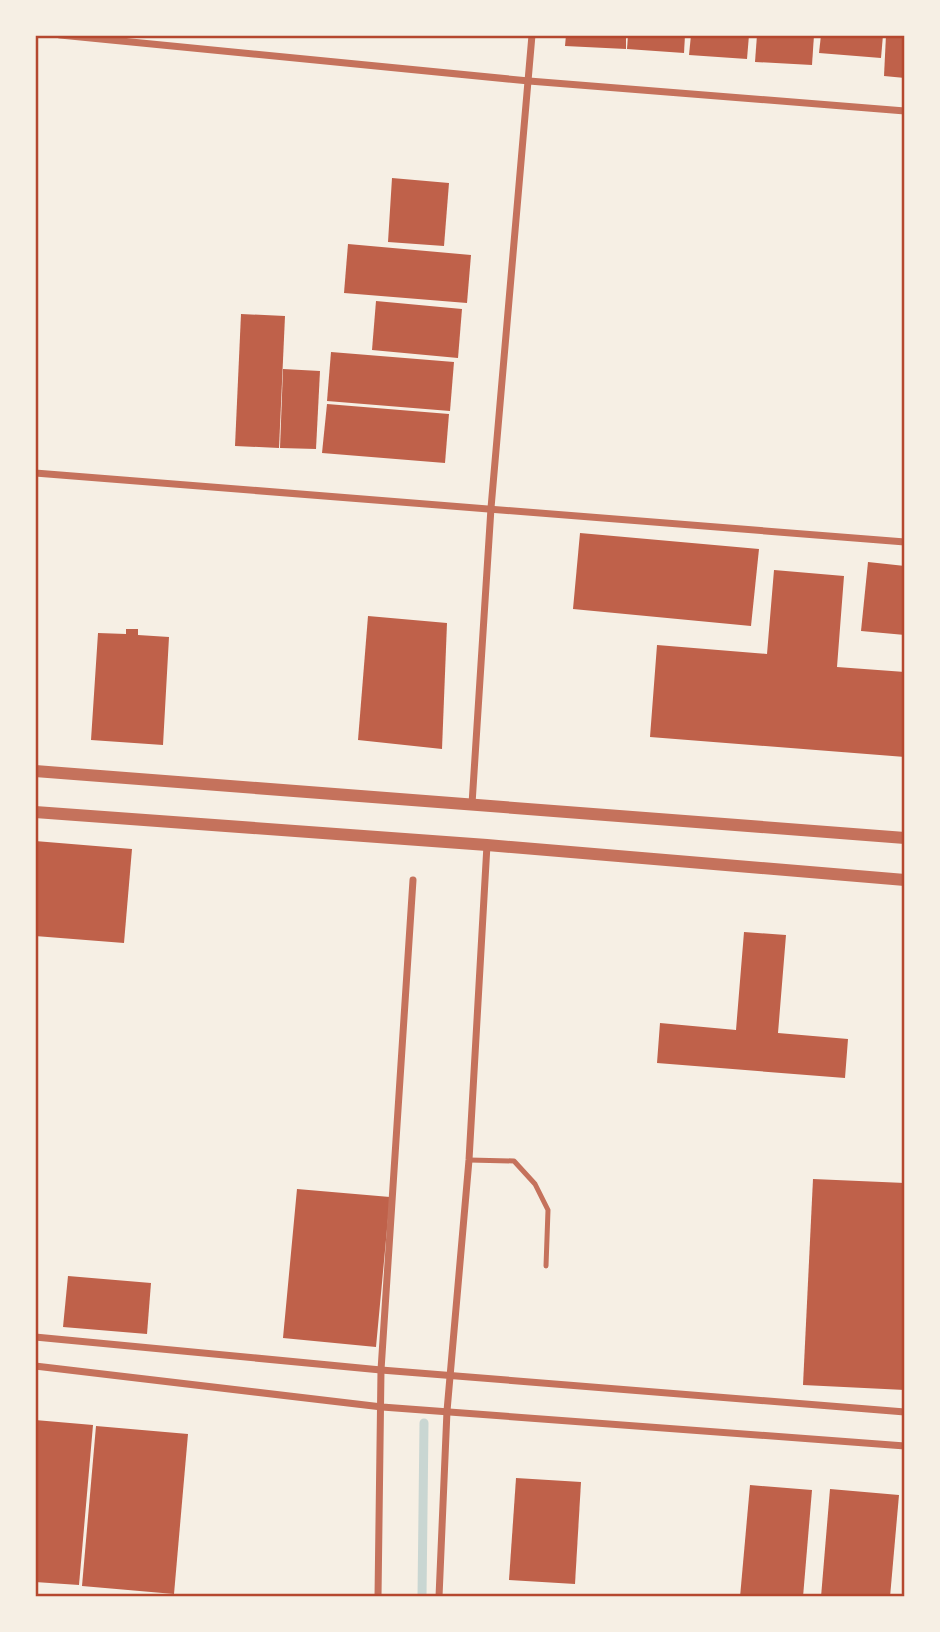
<svg xmlns="http://www.w3.org/2000/svg" width="940" height="1632" viewBox="0 0 940 1632" font-family="'IBM Plex Sans',sans-serif">
<style>
.lines{fill:none;stroke-linecap:round;stroke-linejoin:round}
.stream{stroke:#c9d6d2;stroke-width:9}
.building{fill:#bf614a}
.service{stroke:#c5725c;stroke-width:5}
.minor{stroke:#c5725c;stroke-width:7}
.tertiary{stroke:#c5725c;stroke-width:12}
.neatline{fill:none;stroke:#b5482f;stroke-width:2.5}
</style>
<rect width="100%" height="100%" fill="#f6efe4"/>
<g class="lines">
<polyline class="stream" points="422,1597 424,1423"/>
</g>
<g class="building">
<polygon points="566,35 626,35 626,49 565,46"/>
<polygon points="628,35 685,35 684,53 627,49"/>
<polygon points="691,35 749,35 747,59 689,55"/>
<polygon points="757,35 814,35 812,65 755,62"/>
<polygon points="821,35 883,35 881,58 819,53"/>
<polygon points="886,35 905,35 905,78 884,76"/>
<polygon points="392,178 449,183 444,246 388,242"/>
<polygon points="348,244 471,255 467,303 344,293"/>
<polygon points="376,301 462,309 458,358 372,350"/>
<polygon points="241,314 285,316 279,448 235,446"/>
<polygon points="331,352 454,362 450,411 327,401"/>
<polygon points="283,369 320,371 316,449 280,448"/>
<polygon points="327,404 449,414 445,463 322,453"/>
<polygon points="580,533 759,549 751,626 573,609"/>
<polygon points="868,562 905,566 905,635 861,631"/>
<polygon points="774,570 844,576 837,667 905,672 905,757 650,737 657,645 767,654"/>
<polygon points="368,616 447,623 442,749 358,740"/>
<polygon points="126,629 138,629 138,635 169,637 163,745 91,740 98,633 126,634"/>
<polygon points="35,841 132,849 124,943 35,936"/>
<polygon points="744,932 786,935 778,1033 848,1039 845,1078 657,1063 660,1023 736,1030"/>
<polygon points="813,1179 905,1183 905,1390 803,1385"/>
<polygon points="297,1189 390,1197 376,1347 283,1338"/>
<polygon points="68,1276 151,1283 147,1334 63,1327"/>
<polygon points="35,1420 93,1425 79,1585 35,1582"/>
<polygon points="96,1426 188,1434 174,1594 82,1586"/>
<polygon points="516,1478 581,1482 575,1584 509,1580"/>
<polygon points="750,1485 812,1490 803,1597 740,1597"/>
<polygon points="830,1489 899,1495 890,1597 821,1597"/>
</g>
<g class="lines">
<polyline class="service" points="469,1160 514,1161 535,1184 548,1210 546,1266"/>
<g class="minor">
<polyline points="60,35 529,81 905,111"/>
<polyline points="35,473 905,542"/>
<polyline points="472,804 491,508 532,35"/>
<polyline points="35,1337 381,1370 905,1412"/>
<polyline points="35,1366 382,1407 905,1446"/>
<polyline points="378,1597 381,1370 413,880"/>
<polyline points="439,1597 447,1411 469,1160 487,845"/>
</g>
<g class="tertiary">
<polyline points="35,771 905,838"/>
<polyline points="35,812 487,845 905,880"/>
</g>
</g>
<rect width="940" height="1632" fill="none" stroke="#f6efe4" stroke-width="74"/>
<rect x="37" y="37" width="866" height="1558" class="neatline"/>
</svg>
